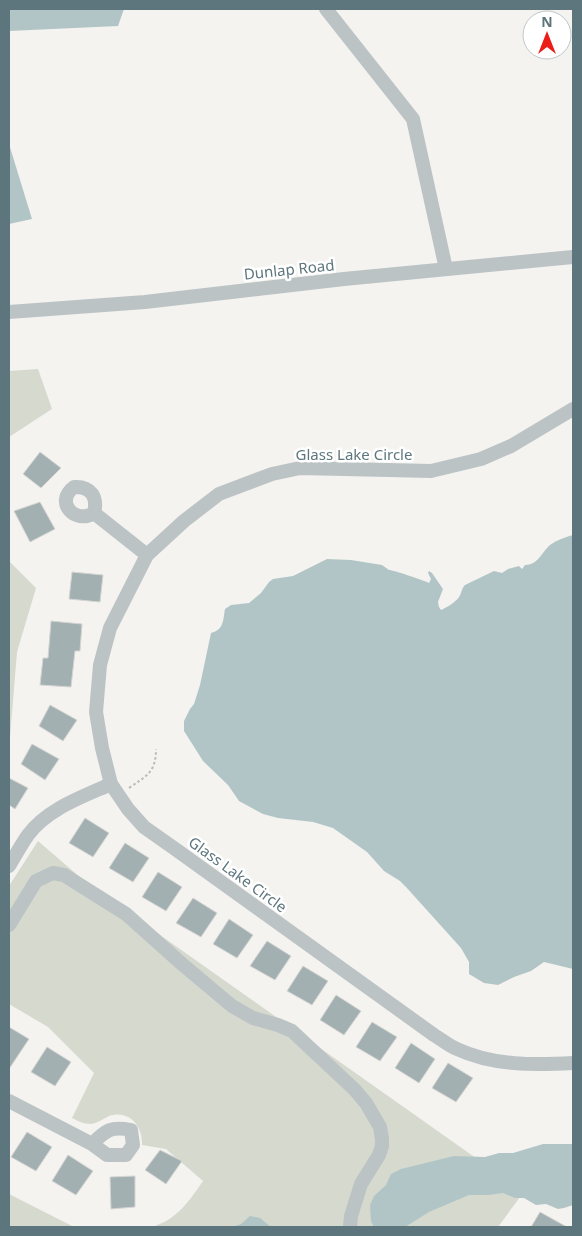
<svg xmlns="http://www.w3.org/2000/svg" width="582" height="1236" viewBox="0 0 582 1236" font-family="'Noto Sans',sans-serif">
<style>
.green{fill:#d5d9ce}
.water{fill:#b2c5c6}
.building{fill:#a3b0b2;stroke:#d5d5d3}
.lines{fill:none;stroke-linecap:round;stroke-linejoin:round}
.path{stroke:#b6bbbc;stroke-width:2;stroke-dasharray:2.5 2.5;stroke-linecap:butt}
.minor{stroke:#bcc3c5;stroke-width:14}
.labels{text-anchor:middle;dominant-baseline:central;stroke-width:5;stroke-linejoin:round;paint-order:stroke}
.street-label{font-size:15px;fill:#5d767d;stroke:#fff}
</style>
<rect width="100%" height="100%" fill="#f4f3f0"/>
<g class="green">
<polygon points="38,369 52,409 9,437 9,371"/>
<polygon points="9,561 36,588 17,652 9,750"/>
<path d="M38,841L81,878L119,906L490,1168L520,1197L498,1227H151C176,1221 190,1200 203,1181L166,1149L142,1145C143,1127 130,1109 109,1116C103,1119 98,1123 91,1124C84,1124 78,1121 72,1118L94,1073L48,1027L9,1004V886Z"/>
<polygon points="9,1194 74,1227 78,1227 9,1227"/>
</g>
<g class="water">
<polygon points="9,9 124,9 118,26 9,31"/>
<polygon points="9,144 32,219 9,224"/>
<path d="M573,535V969L544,962L531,971L514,977L498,985L484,983L469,974V962L461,948L406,887L400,881L384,871L367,852L333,828L313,822L278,818L263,814L239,801L228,785L203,761L184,731V721L190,709L194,704L200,685L211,633C224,630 223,620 225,609L231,605L249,603L261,593L269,582L273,579L293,576L327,559L351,560L382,565L389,570C393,570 423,580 429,583L431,579L428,573L429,571L432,573L443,589L438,602L439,607L441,610C446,608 456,602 459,597C462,593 461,589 465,585L494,571L502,573L508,569L519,566L522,569L525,565C538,565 541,553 550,545C557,540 565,537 573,535Z"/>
<polygon points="543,1144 573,1144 573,1205 564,1208 558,1209 546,1204 536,1205 524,1198 515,1198 503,1193 488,1195 469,1195 429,1212 405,1227 374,1227 371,1221 370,1205 374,1196 386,1185 391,1174 401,1169 454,1156 485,1157 499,1153 513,1153"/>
<polygon points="250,1216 260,1218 271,1227 232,1227 241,1224"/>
</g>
<g class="building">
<polygon points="40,452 61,468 41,488 23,474"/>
<polygon points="40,502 55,529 30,542 14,511"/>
<polygon points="72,572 103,575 100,602 69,599"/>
<polygon points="51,621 82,624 80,651 75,651 71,687 40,685 43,658 48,658"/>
<polygon points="50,705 77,720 63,741 39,726"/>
<polygon points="32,744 59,759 45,780 21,764"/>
<polygon points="9,778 28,788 15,809 9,805"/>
<polygon points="85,818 109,833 93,857 69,843"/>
<polygon points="125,843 149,858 133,882 109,868"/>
<polygon points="158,872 182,887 166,911 142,897"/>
<polygon points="193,898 217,913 201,937 176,923"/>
<polygon points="229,919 253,935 237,958 213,944"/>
<polygon points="267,941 291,956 275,980 250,966"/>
<polygon points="303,966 328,981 312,1005 287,991"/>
<polygon points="336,995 361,1011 344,1035 320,1020"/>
<polygon points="372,1022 397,1037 380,1061 356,1047"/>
<polygon points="9,1027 29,1039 9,1069"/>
<polygon points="411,1043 435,1059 419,1083 395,1068"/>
<polygon points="47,1047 71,1062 55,1086 31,1072"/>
<polygon points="448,1063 473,1078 456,1102 432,1088"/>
<polygon points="27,1132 52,1147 36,1171 11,1157"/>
<polygon points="160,1150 182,1161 166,1184 145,1170"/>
<polygon points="68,1155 93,1171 76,1195 52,1181"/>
<polygon points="135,1176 135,1207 111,1209 110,1177"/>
<polygon points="540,1212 567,1227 531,1227"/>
</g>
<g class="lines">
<path class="path" d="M129,788C146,776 156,773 156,749"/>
<g class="minor">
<polyline points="326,9 413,119 446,269"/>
<polyline points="9,312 145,302 344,279 573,257"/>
<path d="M573,409L511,446L481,459L431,471L300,468L272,474L219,494L184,521L147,555L110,628L100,665L96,712L102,748L111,784L128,809L144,827L178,851L434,1035C441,1039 449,1046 457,1049C493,1066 535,1065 573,1063"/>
<path d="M74,487C91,486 98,497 94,513C75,525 54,502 74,487Z"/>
<polyline points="94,513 147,555"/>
<path d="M9,866C15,856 21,845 28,835C47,809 82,797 111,784"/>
<polyline points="9,925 36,881 53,873 64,875 126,914 182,964 232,1006 253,1018 278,1025 292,1031 355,1090 366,1103 380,1127 382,1139 382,1146 379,1155 361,1184 351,1216 350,1227"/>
<path d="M9,1101L92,1144L107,1155H126L133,1145L131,1130C111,1126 106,1130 92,1144"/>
</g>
</g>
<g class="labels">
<g class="street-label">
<text transform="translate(289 269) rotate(-6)">Dunlap Road</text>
<text x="354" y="454">Glass Lake Circle</text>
<text transform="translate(238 874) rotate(36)">Glass Lake Circle</text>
</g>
</g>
<rect width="582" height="1236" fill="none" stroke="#5d767d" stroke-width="20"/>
<g transform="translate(547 35)"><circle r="24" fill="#ffffff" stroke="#bec8cb"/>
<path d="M0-4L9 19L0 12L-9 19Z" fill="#ec1c18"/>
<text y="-8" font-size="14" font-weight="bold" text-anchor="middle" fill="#5d767d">N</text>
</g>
</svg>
